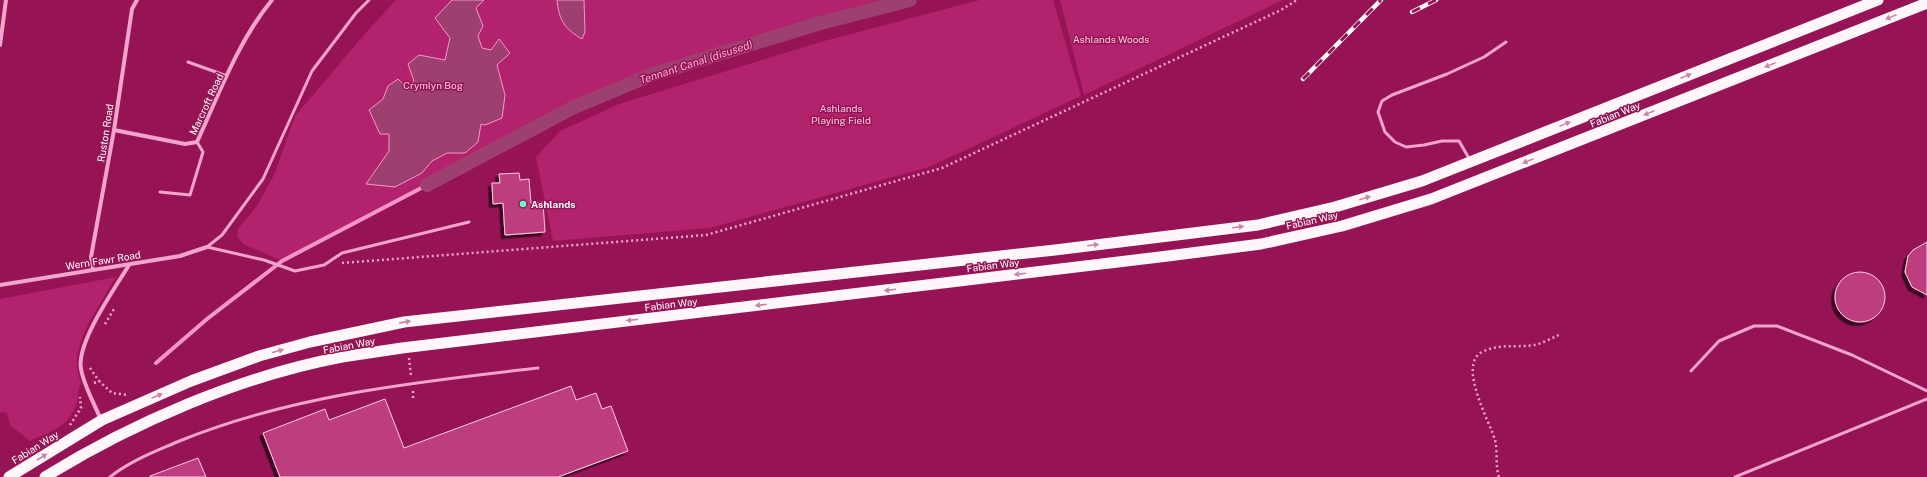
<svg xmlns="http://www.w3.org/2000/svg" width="1927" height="477" viewBox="0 0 1927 477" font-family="'Public Sans',sans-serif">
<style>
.green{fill:#b3226d}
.water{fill:#9d4070;stroke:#f596c9}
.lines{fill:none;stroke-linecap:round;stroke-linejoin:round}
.stream{stroke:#f596c9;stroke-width:4}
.canal{stroke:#9d4070;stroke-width:14}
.building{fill:#be3d7f;stroke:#fdcce5;filter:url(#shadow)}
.path{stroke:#f2a4cd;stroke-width:2.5;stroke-dasharray:2 3;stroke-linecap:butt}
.service{stroke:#f2a4cd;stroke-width:3}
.minor{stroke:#f2a4cd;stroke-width:4}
.trunk{stroke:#fff7fa;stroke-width:11}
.rail-casing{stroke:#fff;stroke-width:4.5}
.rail{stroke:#961455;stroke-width:3;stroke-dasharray:9;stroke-linecap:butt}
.oneway{fill:#ca86a8}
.poi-dot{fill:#65ffc8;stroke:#961455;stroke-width:1.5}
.labels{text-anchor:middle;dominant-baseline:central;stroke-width:3;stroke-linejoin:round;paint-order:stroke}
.park-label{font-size:10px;fill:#fdcce5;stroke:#961455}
.street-label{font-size:10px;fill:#fff;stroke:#961455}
.poi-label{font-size:10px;font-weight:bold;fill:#fff;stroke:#961455;text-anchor:start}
.water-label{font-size:11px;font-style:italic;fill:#f9b0d7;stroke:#961455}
</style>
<defs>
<filter id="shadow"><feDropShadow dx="-3.5" dy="3.5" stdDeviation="0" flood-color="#0009"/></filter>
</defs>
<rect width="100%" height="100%" fill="#961455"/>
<g class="green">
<polygon points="396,0 910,0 817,24 651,75 572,108 282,261 243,244 237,236 238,229 257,206 275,173 295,116 370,28"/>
<polygon points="980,0 1053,0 1081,96 929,167 710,228 553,241 536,157 560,131 619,104 824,41"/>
<polygon points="1060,0 1283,0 1084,95"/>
<path d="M116,277C101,304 75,336 77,368C77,373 80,379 81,383C77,392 79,400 75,408C66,428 49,432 30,441L10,425L7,413L0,412V299Z"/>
</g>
<g class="water">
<polygon points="452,0 484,0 476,8 483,26 478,36 482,48 491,50 499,39 510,53 497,65 505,95 502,118 485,125 481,124 478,142 465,153 447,153 432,161 422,173 395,187 366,184 389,151 389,134 380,134 369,110 383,99 388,86 398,79 408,89 414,81 408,64 419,55 445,60 450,38 435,18"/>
<path d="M557,0H584L585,32L582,39C565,29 559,21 557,0Z"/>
</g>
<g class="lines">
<polyline class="stream" points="156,363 207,319 282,261 427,185"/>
<polyline class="canal" points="427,185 572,108 651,75 817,24 910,0"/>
</g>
<g class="building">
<polygon points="519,173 520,180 529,179 531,203 543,202 545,232 505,235 503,203 493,204 492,183 500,183 499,174"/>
<polygon points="1927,242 1927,295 1912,287 1905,272 1908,256 1913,250"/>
<circle cx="1860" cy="297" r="25"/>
<polygon points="571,386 576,400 596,393 602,409 611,406 628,451 558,477 280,477 263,433 325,409 329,420 385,399 404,448"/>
<polygon points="198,458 206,477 150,477 150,476"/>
</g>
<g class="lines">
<g class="path">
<polyline points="342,263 706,235 942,168 1281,10 1297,0"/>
<polyline points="105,324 114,309"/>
<polyline points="409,358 411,376"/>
<polyline points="90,368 99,381"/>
<polyline points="94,383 99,381 112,393 128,395"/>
<polyline points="413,391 413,398"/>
<polyline points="70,425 81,408 80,397"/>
<path d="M1499,477C1495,465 1498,452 1495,440C1490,422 1457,365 1482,352C1500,343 1516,348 1534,345C1542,344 1551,338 1559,335"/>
</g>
<g class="service">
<polyline points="188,62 227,76"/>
<polyline points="1470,160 1459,141 1442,141 1424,145 1406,147 1395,142 1385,132 1378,112 1382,101 1392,95 1447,74 1484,57 1506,42"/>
<polyline points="160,192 190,195 203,152 197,142"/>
<polyline points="207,247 222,235 263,179 312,71 356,13 369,0"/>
<polyline points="207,247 264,260 295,271 324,265 342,253 469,222"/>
<polyline points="1691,371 1719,341 1754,326 1777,326 1852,355 1927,391"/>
<path d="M110,477C130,461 154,452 177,442C291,395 417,382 538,368"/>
<polyline points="1735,477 1927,399"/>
</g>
<g class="minor">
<polyline points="0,45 6,0"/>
<path d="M114,130L185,144L197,142C219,94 238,41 272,0"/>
<polyline points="93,270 91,257 114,130 132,9 137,0"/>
<polyline points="0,285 180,256 207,247"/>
<path d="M101,420C94,403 84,386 81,369C76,343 115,288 129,265"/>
</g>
<g class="trunk">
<polyline points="9,477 102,420 191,381 259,356 310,342 404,322 1055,250 1258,225 1335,207 1422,181 1878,0"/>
<path d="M45,477C132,423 241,376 342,357C362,354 382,351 402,348L1168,256L1261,244L1342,226L1431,199L1927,3"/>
</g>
<g class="rail-casing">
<g id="rail">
<polyline points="1412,12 1436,0"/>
<polyline points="1303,79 1381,0"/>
</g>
</g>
<use href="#rail" class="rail"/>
</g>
<defs><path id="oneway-solid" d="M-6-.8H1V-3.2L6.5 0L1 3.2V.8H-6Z"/></defs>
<g class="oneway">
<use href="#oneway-solid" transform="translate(1891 17) rotate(158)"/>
<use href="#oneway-solid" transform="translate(1770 65) rotate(158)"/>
<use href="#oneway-solid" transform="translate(1686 76) rotate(-22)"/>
<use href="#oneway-solid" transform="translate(1649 113) rotate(158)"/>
<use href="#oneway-solid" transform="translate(1565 124) rotate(-22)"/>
<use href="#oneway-solid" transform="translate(1528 161) rotate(158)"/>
<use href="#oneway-solid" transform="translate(1365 198) rotate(-17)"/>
<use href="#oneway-solid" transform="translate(1238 227) rotate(-7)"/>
<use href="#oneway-solid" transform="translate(1093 245) rotate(-7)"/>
<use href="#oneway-solid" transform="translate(1020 274) rotate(173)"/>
<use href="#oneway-solid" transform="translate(890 290) rotate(173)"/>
<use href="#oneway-solid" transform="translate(761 305) rotate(173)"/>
<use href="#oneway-solid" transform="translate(632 320) rotate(173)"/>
<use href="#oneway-solid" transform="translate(405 322) rotate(-8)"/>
<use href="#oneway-solid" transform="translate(278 351) rotate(-15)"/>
<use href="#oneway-solid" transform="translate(157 396) rotate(-23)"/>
<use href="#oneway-solid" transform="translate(42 457) rotate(-32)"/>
</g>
<circle class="poi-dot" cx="523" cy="204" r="4"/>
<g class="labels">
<g class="park-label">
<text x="1111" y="39">Ashlands Woods</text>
<text x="433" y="85">Crymlyn Bog</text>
<text x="841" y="108">Ashlands<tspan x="841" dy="12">Playing Field</tspan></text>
</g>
<g class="street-label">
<text transform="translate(206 104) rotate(-65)">Marcroft Road</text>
<text transform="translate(1615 114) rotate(-22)">Fabian Way</text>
<text transform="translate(105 133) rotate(-81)">Ruston Road</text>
<text transform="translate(1312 220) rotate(-13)">Fabian Way</text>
<text transform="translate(103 260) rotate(-9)">Wern Fawr Road</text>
<text transform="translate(993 265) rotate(-7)">Fabian Way</text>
<text transform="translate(671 304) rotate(-7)">Fabian Way</text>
<text transform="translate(349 345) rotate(-11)">Fabian Way</text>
<text transform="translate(35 447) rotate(-32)">Fabian Way</text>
</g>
<g class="poi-label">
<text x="531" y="204">Ashlands</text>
</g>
<g class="water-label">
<text transform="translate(696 62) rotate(-18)">Tennant Canal (disused)</text>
</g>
</g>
</svg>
